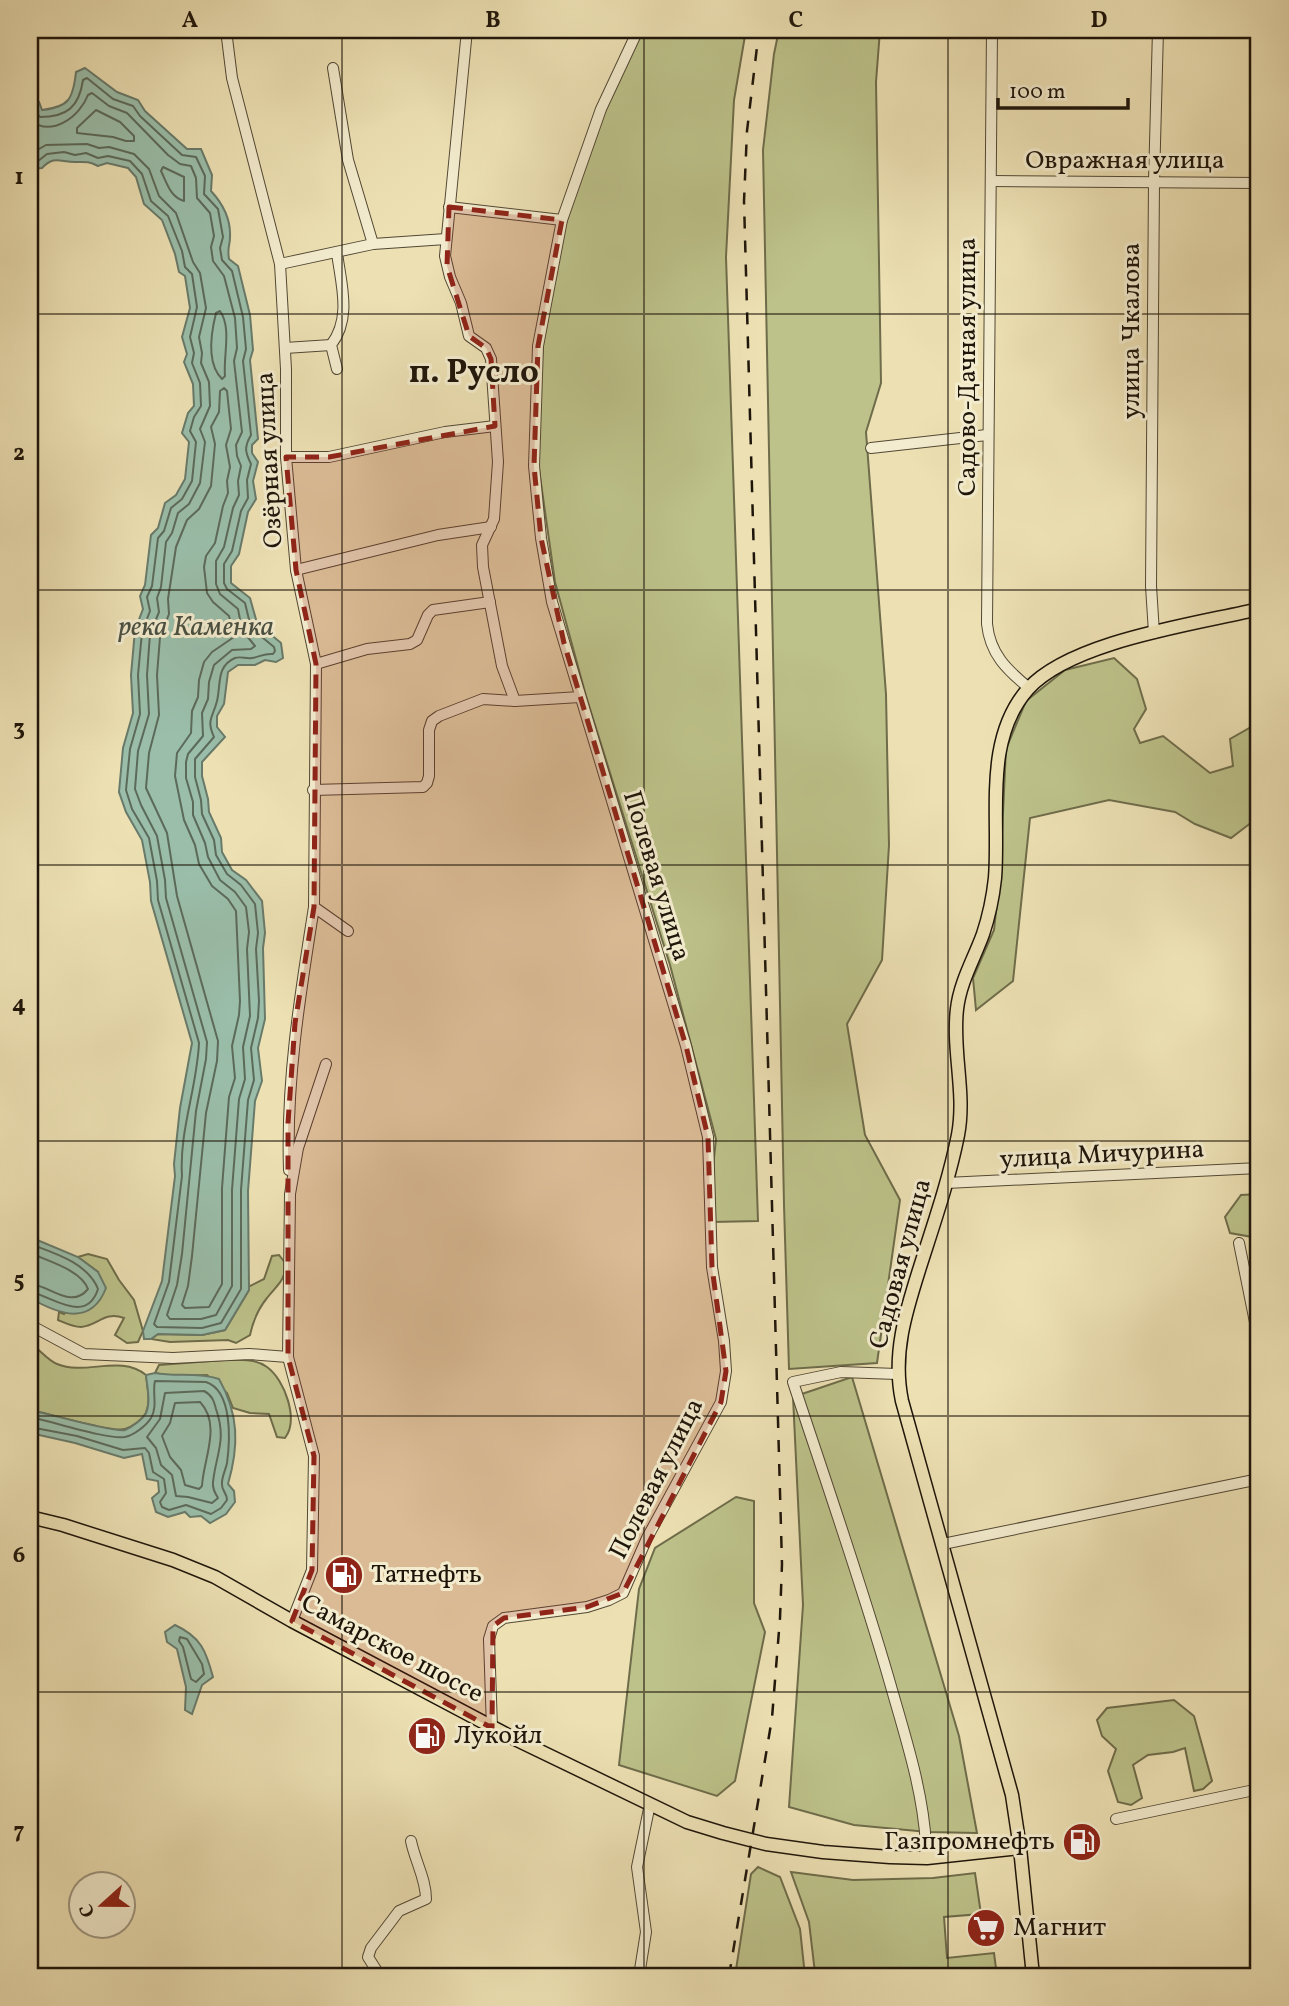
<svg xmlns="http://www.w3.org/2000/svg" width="1289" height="2006" viewBox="0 0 1289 2006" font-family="Vollkorn,serif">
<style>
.green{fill:#bdc28a;stroke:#6e6c4a;stroke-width:2}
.water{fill:#9abeaa;stroke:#687a6a;stroke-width:2}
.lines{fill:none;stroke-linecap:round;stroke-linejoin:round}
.shore{stroke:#5c6a5a;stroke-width:2}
.minor-casing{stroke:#524834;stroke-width:12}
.major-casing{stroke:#1e150a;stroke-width:15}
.minor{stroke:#f3ecce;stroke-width:10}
.major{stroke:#ede1b4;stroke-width:12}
.rail{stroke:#1e150a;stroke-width:2.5;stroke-dasharray:12 12;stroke-linecap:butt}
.marked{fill:#8f2418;fill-opacity:0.2;stroke:#8f2418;stroke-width:5;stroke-dasharray:14 9;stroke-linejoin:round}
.grid{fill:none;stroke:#1e150a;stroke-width:2;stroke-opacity:0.55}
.labels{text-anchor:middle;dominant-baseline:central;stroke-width:6;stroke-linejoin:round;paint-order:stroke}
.street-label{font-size:26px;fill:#1e150a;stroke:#f3ecce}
.poi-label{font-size:26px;fill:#1e150a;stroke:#f3ecce;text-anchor:start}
.water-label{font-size:28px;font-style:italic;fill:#495042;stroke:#f3ecce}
.district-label{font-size:33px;font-weight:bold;fill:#1e150a;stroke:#f3ecce}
.neatline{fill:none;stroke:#1e150a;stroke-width:2.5}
.grid-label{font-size:23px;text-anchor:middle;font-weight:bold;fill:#1e150a}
</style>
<rect width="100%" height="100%" fill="#ede1b4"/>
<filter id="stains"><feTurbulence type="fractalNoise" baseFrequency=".00286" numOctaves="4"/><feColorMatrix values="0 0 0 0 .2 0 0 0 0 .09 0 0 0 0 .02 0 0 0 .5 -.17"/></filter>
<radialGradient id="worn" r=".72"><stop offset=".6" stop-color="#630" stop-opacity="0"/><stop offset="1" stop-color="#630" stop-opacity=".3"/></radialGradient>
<g class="green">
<polygon points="641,30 746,30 734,100 726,257 758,1221 713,1222 712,1177 716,1139 670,965 586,696 555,582 536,448 543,345 564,229 602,112"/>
<polygon points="779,30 880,30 876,82 881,383 866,432 886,694 889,845 882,960 847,1024 865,1135 900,1200 877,1363 789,1369 784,1205 763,150 774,54"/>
<polygon points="1114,658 1137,679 1146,709 1134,729 1140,743 1163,736 1210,773 1233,766 1230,739 1253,726 1259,740 1259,811 1256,819 1231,838 1195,824 1175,812 1109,800 1030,818 1013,981 976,1010 973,978 994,930 1000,876 1006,749 1026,701 1065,670"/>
<polygon points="1259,1194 1259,1249 1252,1237 1230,1233 1225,1217 1241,1195"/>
<path d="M88,1254L107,1259L119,1280L134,1300L143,1331L138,1342L127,1343L115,1335L124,1318C104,1311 99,1325 81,1327C73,1327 65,1323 58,1320L59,1312L64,1314L98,1272L78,1257Z"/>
<path d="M279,1255L286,1264C285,1281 277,1285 267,1298C258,1309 253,1321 250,1335L236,1343L228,1340L170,1342L151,1339L158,1334L202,1335L225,1330L249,1290L248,1287L264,1279L272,1256Z"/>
<path d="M30,1344C40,1349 47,1360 57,1364C86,1376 120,1354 146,1375C147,1387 151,1401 146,1413C142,1420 132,1427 125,1429C112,1433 48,1413 30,1410Z"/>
<path d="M224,1360C238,1360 255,1358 267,1367C285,1380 299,1420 285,1438L277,1437L269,1414L250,1413L233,1408L227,1393L207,1375L171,1376L155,1373L159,1365Z"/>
<polygon points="852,1377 959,1736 977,1833 928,1832 854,1825 789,1807 803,1605 793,1397"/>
<polygon points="736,1497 754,1501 754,1603 765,1632 735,1781 717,1796 619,1765 639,1589 655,1548"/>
<polygon points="1174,1700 1194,1716 1212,1781 1203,1789 1194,1791 1185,1748 1173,1752 1148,1755 1133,1765 1142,1798 1131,1805 1118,1802 1108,1771 1116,1749 1102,1736 1097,1720 1107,1708"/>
<polygon points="758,1867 780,1877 800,1929 805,1976 735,1976 751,1874"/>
<polygon points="791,1872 853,1880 933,1878 975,1873 981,1914 944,1917 947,1958 994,1953 997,1976 849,1976 815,1973 809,1922"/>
</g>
<g class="water">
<path d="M85,68L117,92L138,100L145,111L187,149H201L212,175L211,191C223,204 231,218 230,237C230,246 227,247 229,259L238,266L250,315L253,350L250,360L258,439L252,445V453L258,462L253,481L256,499L248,512L239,554L231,566V583L250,598L257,623L281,643L283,658L276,662L265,660L255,665H238L228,672L224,704L217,716V727L225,737L202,762V776L208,799L209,812L221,838L222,852L232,870L246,880L262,901L265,933L263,948L265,1019L258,1048L262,1081L255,1101L248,1191L249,1290L225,1330L202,1335L158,1334L151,1339H144L143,1331L162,1281L175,1176L174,1164L180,1108L192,1043L151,901L150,882L142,840L126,812L119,792L123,748L133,713L131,675L135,630L143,609L140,596L145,585L151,535L158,528L165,503L176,495L185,479L189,442L182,433L188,413L194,406L193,384L184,362L187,354L182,337L190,308L185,276L179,272L175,254L162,220L144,204L136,177L128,168L107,163L98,166C88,161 85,162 75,162C60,162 54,155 42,168L30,169V96L39,102L42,110C69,107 73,99 76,72Z"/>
<path d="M30,1237L78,1257L98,1272L106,1288C91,1327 58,1314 30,1298Z"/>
<path d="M155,1373C176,1377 198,1372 219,1379C239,1414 239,1446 228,1484L234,1491L235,1502L226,1514L210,1523L201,1516L190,1517L185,1512L168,1517L156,1512L152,1498L159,1492L158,1481L147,1479L142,1454L124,1458L75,1443L30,1433V1410C47,1413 113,1433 125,1430C132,1427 142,1420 146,1413C151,1401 147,1387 146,1375Z"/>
<path d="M175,1625C201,1637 206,1651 213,1677L202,1685L192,1714L185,1710L186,1687L177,1649L167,1642L165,1632Z"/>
</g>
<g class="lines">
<g class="shore">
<path d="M30,104L40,117C67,117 79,107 83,80L87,78L113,99L133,106L140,116L182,155L196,157L205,176L204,194L218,209L223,237L220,248L222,260L232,271L243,317L246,349L243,361L251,435C244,447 245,452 251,464L247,480L248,498L241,511L232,551L224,564V583L227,589L245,603L251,628L274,647L275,651L273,654C264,653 260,657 252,658C246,659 241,656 235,658C216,666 221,685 217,701C213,717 206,720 214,737L195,759V777L201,800L202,814L214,840L216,855L227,874L241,885L255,904L258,933L256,949L259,1001L258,1018L251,1048L254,1080L248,1100L241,1190V1289L221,1323L202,1328L157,1327L154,1324L169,1282L182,1176C179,1131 197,1088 199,1043L158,900L157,881L149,838L132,809L126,790L130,749L140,714L138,675L142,632L150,611L147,597L152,586L158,538L164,531L171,508L182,499L192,481L196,442L190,431L194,417L201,406L200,383L192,363L194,353L190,337L197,307L192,274L185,267L182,251L168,216L151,201L142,174L130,161L108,156L98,158L86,153L75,155L64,152L47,154L38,161L30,162"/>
<polygon points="96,110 120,122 134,136 134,141 126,141 113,137 77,133 77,128"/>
<path d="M30,120C52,138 80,116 88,95L92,93L109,106L127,113L168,155L180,164L191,166L196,178L197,198L210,213L214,236L211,247L213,261L224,276L235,318L237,348L234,361L242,432L236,445L237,456L241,466L238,481L239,495L233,508L224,547L216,561V584L220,594L238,609L242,630L255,646L251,649L232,650L214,665L209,682L208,699L202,713L203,736L188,754L186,762V778L193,802V815L205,843L208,857L220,880L235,892L246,907L249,932L247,949L250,1016L243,1047L245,1079L239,1099L232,1190V1286L216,1315L201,1319H170L167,1315L177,1285L182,1254L196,1111L206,1059L207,1042L166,898L165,880L157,836L141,805L135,789L138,751L149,714L147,675L150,634L159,612L157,598L161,587L166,542L172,533L178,513L189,504L200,483L205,442L200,429L210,406L209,382L201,363L202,353L199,337L206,308L200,273L193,262L176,213L159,196L149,169L134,154L109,147L99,148L87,144L46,145L30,154"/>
<path d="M163,167L184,177V201C170,197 167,183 161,171Z"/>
<path d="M220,311C232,328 223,356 225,376L222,379C206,363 211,333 216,313Z"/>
<polygon points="224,388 227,391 231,429 226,445 230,467 227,481 228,493 223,506 215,543 206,556 204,567 207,593 213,602 229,616 234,637 212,652 204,662 199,680 198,697 192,711 191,733 177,753 175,776 184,820 195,845 199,864 212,886 228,899 236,911 240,1001 239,1015 232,1046 235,1078 229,1097 222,1188 222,1284 209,1307 185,1308 182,1305 188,1286 192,1256 206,1113 217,1061 218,1041 177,896 167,833 146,788 149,753 159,715 157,675 160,637 169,614 168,599 176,547 187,520 199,509 211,486 215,444 211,427 219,412 220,391"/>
<path d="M30,1244C54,1253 88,1263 98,1289C86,1326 51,1295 30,1292"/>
<path d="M30,1253C48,1261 81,1270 88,1289C71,1310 50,1285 30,1284"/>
<path d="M204,1391C212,1395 214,1401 216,1409C227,1440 216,1454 213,1482C212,1488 215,1493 218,1498L212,1503L188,1497L176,1496L172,1475L161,1465L156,1448L147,1437L160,1419L165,1393Z"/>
<path d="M200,1402C222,1425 203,1460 202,1486L199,1489L185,1485L181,1470L170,1457L162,1436L170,1423L175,1403Z"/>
<path d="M30,1417C51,1421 108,1440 125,1437C134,1435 146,1426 151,1418C158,1406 152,1393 155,1381L206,1382C233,1391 230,1441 227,1463C226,1469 221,1478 222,1485C222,1491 227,1493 227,1500L221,1508L211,1514L186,1505L169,1510L162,1507L160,1502L166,1493L164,1479L153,1472L149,1453L145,1448L123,1450L77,1436L30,1427"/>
<polygon points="180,1637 187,1639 202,1664 204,1674 196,1682 191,1679 183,1647 179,1641"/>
</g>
<g class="minor-casing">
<g id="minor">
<polyline points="226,30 232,78 280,264 286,369 286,457 296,570 316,664 314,907 348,931"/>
<polyline points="467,30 445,256 450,277 461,303 469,336 486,348 491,359 498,462 494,519 482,545 483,567 502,666 515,701"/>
<path d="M992,30L987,624C990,654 1007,670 1029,688"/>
<polyline points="333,68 348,160 373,244"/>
<polyline points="991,181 1259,183"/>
<polyline points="449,207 562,220"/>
<polyline points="280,264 373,244 446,239"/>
<polyline points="285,348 331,345"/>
<path d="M337,369L331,345C352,318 341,284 337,253"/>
<polyline points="871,448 987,435"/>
<polyline points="286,457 329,457 445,432 495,426"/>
<polyline points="296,570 438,535 491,527"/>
<polyline points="1154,633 1151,586 1154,181 1158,30"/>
<polyline points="316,664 367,649 410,644 417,640 428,615 433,610 490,602"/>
<polyline points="313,790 423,787 427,783 429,776 429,730 432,721 439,716 483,699 515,701 580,697"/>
<path d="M289,1170C286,1081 300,995 314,907"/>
<polyline points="946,1183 1259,1168"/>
<polyline points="1239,1243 1259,1342"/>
<polyline points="30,1325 84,1354 173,1358 249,1354 288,1357"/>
<path d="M897,1374L841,1372L793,1382C826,1482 861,1582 890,1683C905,1736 923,1790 926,1845"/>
<polyline points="943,1544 1259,1479"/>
<polyline points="292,1621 312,1570 314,1456 288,1357 290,1194 298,1148 326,1064"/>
<polyline points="492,1728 489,1639 493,1626 504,1618 587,1607 609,1600 623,1593 647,1538 721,1402 726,1371 724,1341 712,1267 708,1137 686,1046 552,602 541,538 534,466 538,346 562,220 601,109 638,30"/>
<polyline points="1116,1819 1259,1789"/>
<path d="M380,1976L368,1957L371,1948L399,1911L426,1899C426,1879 415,1861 411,1841"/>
<polyline points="639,1976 646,1932 637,1867 650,1804"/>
</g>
</g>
<g class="major-casing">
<g id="major">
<polyline points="30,1517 63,1525 173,1560 215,1577 292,1621 515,1739 687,1822 723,1833 766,1844 823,1852 890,1857 927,1858 1020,1848"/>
<path d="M1033,1976L1020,1848L1012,1795L902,1401C892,1354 906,1311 920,1267C934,1223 949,1180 958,1135C966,1093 952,1051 957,1009C960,982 974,959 983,934C989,916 993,897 995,878C1000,816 983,740 1028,689C1071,641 1196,624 1259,609"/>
</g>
</g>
<use href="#minor" class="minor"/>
<use href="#major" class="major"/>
<polyline class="rail" points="729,1976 772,1718 780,1618 782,1564 744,201 747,131 759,30"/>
</g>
<path class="marked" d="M449,207L562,220L538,346L534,466L541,538L564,643L686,1046L708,1137L712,1267L726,1371L721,1402L623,1593L587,1607L504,1618L493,1626L492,1728L292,1621L312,1570L314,1456L288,1357V1123L295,1023L314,907L316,664L296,570L286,457H329L495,426L491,359L486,348L469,336L447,266Z"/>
<path class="grid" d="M342,30V1976M644,30V1976M948,30V1976M30,314H1259M30,590H1259M30,865H1259M30,1141H1259M30,1416H1259M30,1692H1259"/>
<defs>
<g id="fuel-disc" transform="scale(2.0125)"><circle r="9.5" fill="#8f2418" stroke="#f3ecce"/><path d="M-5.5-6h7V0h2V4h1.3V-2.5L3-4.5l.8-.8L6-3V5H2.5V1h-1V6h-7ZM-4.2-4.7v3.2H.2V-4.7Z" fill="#fff"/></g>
<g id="supermarket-disc" transform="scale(2.0125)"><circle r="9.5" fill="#8f2418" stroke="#f3ecce"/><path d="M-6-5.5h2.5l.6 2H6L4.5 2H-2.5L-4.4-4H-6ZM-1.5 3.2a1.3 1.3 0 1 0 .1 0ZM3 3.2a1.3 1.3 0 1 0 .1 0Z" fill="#fff"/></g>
</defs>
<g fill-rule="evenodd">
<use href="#fuel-disc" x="344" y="1575"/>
<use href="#fuel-disc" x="427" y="1736"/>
<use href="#fuel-disc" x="1082" y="1842"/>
<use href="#supermarket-disc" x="986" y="1928"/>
</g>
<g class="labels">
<g class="street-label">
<text x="1125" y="161">Овражная улица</text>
<text transform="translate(1132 331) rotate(-90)">улица Чкалова</text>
<text transform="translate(968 367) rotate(-90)">Садово-Дачная улица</text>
<text transform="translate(270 460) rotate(-93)">Озёрная улица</text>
<text transform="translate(656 876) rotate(73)">Полевая улица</text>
<text transform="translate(1102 1155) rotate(-3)">улица Мичурина</text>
<text transform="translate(901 1264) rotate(-75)">Садовая улица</text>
<text transform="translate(657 1479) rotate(-63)">Полевая улица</text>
<text transform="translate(392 1649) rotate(28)">Самарское шоссе</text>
</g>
<g class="poi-label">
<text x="371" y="1575">Татнефть</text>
<text x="454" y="1736">Лукойл</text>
<text x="1055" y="1842" text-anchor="end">Газпромнефть</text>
<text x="1013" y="1928">Магнит</text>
</g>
<g class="water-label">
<text x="196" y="627">река Каменка</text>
</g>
<g class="district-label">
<text x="474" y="374">п. Русло</text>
</g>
</g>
<rect width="1289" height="2006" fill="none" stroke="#ede1b4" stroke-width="77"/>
<g transform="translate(102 1905) rotate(249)"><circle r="33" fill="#f3ecce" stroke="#9e9680" stroke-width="2"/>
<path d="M0-5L12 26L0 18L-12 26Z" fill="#8f2418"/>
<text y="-10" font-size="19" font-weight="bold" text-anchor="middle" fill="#1e150a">С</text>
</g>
<path d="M998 98v10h130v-10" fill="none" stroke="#1e150a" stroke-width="3.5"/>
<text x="1009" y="98" font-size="21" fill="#1e150a" stroke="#f3ecce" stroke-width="5" paint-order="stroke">100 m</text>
<rect x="38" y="38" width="1212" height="1930" class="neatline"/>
<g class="grid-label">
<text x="190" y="27">A</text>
<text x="493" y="27">B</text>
<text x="796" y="27">C</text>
<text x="1099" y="27">D</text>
<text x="19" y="184">1</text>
<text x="19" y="460">2</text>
<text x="19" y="735">3</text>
<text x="19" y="1011">4</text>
<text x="19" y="1287">5</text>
<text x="19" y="1562">6</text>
<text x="19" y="1838">7</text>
</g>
<rect width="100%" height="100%" filter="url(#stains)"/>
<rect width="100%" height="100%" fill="url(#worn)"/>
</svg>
